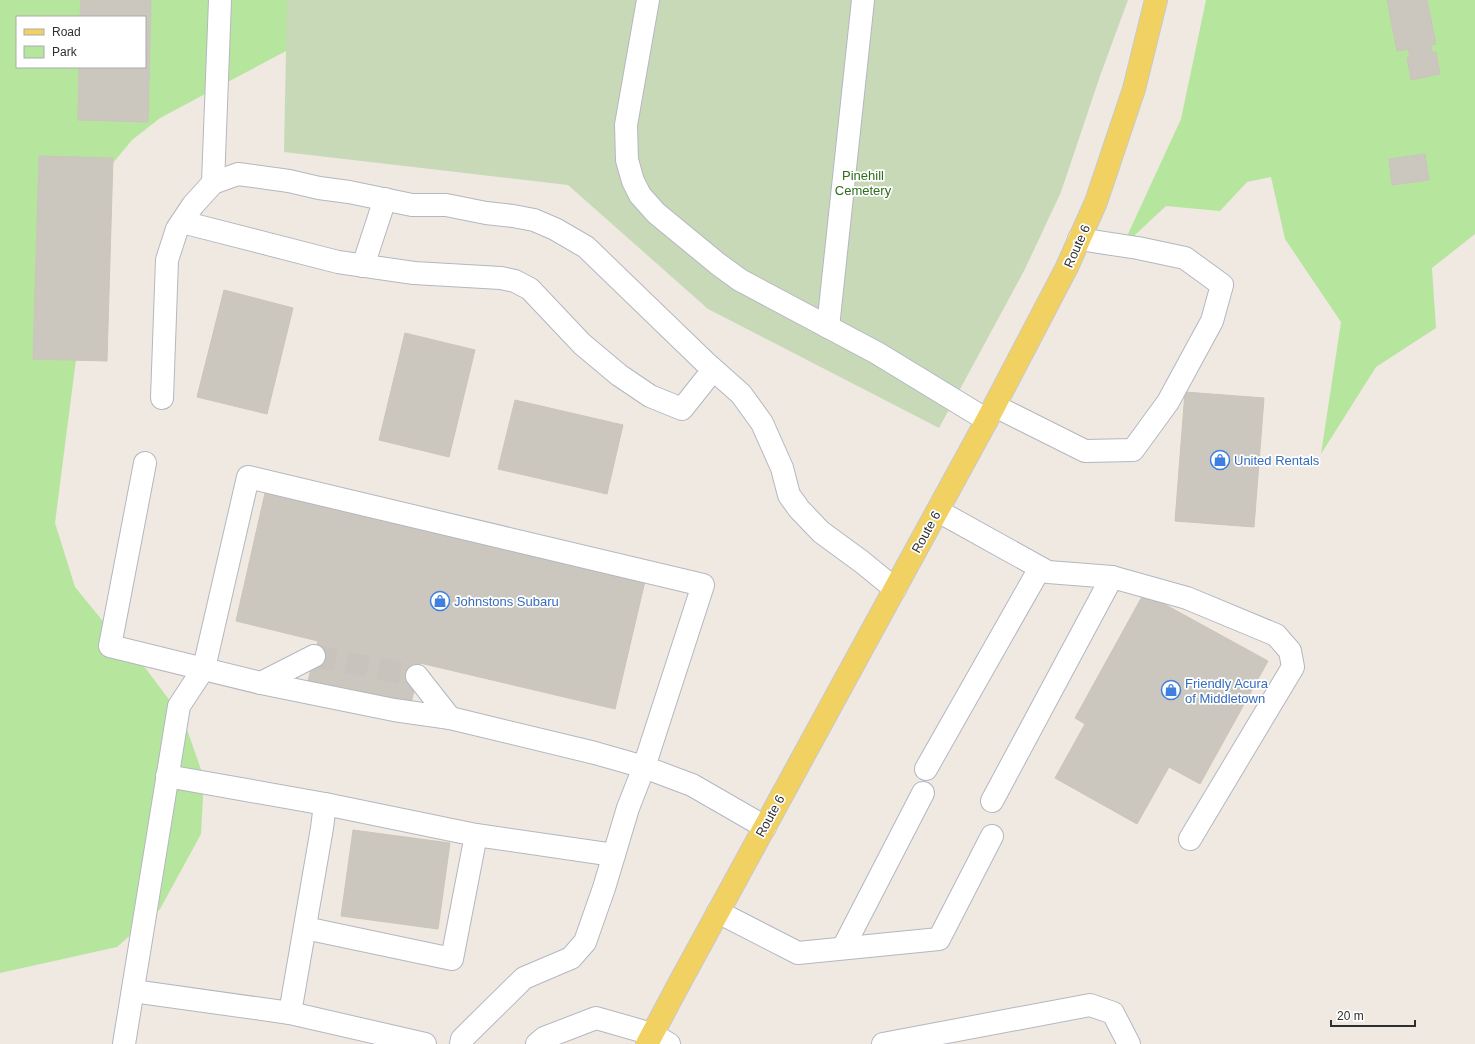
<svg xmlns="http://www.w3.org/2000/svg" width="1475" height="1044" viewBox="0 0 1475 1044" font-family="Arial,sans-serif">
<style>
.green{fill:#b6e59e;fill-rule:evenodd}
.cemetery{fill:#c8d9b8}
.building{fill:#cbc7bf;stroke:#cbc5ba}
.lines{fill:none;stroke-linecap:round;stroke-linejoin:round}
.minor-tunnel{stroke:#c8c4bd;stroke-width:22;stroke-dasharray:22 11;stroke-linecap:butt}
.minor-casing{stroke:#b4b7c1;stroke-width:24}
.major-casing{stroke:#c9c9c9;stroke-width:24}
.minor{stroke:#fff;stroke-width:22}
.major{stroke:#f2d163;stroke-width:22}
.labels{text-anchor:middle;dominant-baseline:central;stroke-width:3.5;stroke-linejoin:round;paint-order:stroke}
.park-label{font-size:13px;fill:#2c6e1b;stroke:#fff}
.street-label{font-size:13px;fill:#2e2e2e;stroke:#fff}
.shop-label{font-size:13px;fill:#366cbe;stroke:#fff;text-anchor:start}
</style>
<rect width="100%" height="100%" fill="#efe9e1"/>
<g class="green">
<path d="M0,0H368L352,16L160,118L132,140L99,180L55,523L75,587L106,625L146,669L183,718L204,778L201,834L160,909L117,947L0,973ZM17,17H145V67H17Z"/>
<polygon points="1206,0 1475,0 1475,234 1432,268 1436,328 1376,367 1321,454 1341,322 1285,239 1271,177 1247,182 1220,211 1166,206 1122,247 1181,119"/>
</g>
<polygon class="cemetery" points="287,0 1128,0 1100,76 1061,192 1025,269 939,428 708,309 568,185 284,152"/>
<g class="building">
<polygon points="81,0 151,0 148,122 78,120 79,67 145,67 145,17 80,17"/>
<polygon points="1387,0 1427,0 1436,44 1431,45 1432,52 1436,52 1440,74 1411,80 1407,57 1410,57 1408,49 1397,51"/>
<polygon points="1425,154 1429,180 1392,185 1389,159"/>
<polygon points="39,156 113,158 107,361 33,359"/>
<polygon points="224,290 293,308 267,414 197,397"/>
<polygon points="405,333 475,350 449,457 379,440"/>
<polygon points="1185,392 1264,398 1254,527 1175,521"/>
<polygon points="515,400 623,425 607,494 498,469"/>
<polygon points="265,493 645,581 615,709 420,663 411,704 308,681 318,641 236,621"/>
<polygon points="1144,593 1268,661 1200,784 1169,767 1137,824 1055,778 1085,724 1075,718"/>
<polygon points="353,830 450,843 438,929 341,916"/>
</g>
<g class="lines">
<polyline class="minor-tunnel" points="314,656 417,676"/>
<g class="minor-casing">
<g id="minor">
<polyline points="648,0 626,125 627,160 633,181 640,195 656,213 718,264 740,280 877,353 987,420"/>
<polyline points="213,183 220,0"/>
<polyline points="182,222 338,262 414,273 501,278 515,281 530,289 582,344 619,375 650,396 682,409 713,370"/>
<polyline points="363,266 385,199"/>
<polyline points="828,327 863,0"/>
<polyline points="162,398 167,260 177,229 193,205 213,183 238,174 289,181 319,188 349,192 412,205 446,205 486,213 513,216 534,220 555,229 586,247 705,362 741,394 762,423 782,468 789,495 799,509 821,532 862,562 895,589"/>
<polyline points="995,406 1085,451 1133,450 1168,402 1212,321 1222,285 1185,258 1138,248 1079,239"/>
<polyline points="145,463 110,646 261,683 394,710 450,718 595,753 644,767 692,785 765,827"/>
<polyline points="938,511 1048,572 1112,577 1187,598 1276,635 1290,651 1293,667 1190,839"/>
<polyline points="417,676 450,718"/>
<polyline points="261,683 314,656"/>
<polyline points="926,769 1040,568"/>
<polyline points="992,801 1112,577"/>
<polyline points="476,835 614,855"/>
<polyline points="718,912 798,953 939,939 992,836"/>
<polyline points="305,928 452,959 476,835 325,804"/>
<polyline points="843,948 923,793"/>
<polyline points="133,991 290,1013 322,828 325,804 167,776"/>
<polyline points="290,1013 425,1044"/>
<polyline points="124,1044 179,706 204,668 248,477 703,585 644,767 628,808 604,888 585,942 571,958 524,978 462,1039 461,1044"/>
<polyline points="537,1044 544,1038 596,1018 652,1034 669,1044"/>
<polyline points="883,1044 1090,1005 1113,1013 1129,1044"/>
</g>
</g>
<g class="major-casing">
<polyline id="major" points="647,1044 680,982 987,420 1067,267 1096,202 1134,89 1156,0"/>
</g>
<use href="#minor" class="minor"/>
<use href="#major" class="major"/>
</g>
<defs>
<g id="shop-ring" transform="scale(1)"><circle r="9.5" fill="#fff" stroke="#3f7fe0" stroke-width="1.5"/><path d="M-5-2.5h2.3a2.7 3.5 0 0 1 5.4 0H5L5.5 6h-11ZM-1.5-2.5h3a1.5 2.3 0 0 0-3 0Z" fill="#3f7fe0"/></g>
</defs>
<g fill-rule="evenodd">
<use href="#shop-ring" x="1220" y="460"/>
<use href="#shop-ring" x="440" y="601"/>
<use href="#shop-ring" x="1171" y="690"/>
</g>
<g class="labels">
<g class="park-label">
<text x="863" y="175">Pinehill<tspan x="863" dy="15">Cemetery</tspan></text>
</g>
<g class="street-label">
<text transform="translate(1077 246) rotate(-66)">Route 6</text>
<text transform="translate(926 532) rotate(-61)">Route 6</text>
<text transform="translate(770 816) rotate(-61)">Route 6</text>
</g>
<g class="shop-label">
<text x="1234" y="460">United Rentals</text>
<text x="454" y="601">Johnstons Subaru</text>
<text x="1185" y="683">Friendly Acura<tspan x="1185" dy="15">of Middletown</tspan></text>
</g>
</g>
<rect x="16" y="16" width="130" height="52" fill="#ffffff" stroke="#ababab"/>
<rect x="24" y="29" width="20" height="6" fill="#f2d163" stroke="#ababab"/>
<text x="52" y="36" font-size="12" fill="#2e2e2e">Road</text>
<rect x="24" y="46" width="20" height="12" fill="#b6e59e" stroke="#ababab"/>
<text x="52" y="56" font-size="12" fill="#2e2e2e">Park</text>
<path d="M1331 1020v6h84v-6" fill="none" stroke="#2e2e2e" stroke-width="2"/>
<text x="1337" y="1020" font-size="12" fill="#2e2e2e" stroke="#ffffff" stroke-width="3" paint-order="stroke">20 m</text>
</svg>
